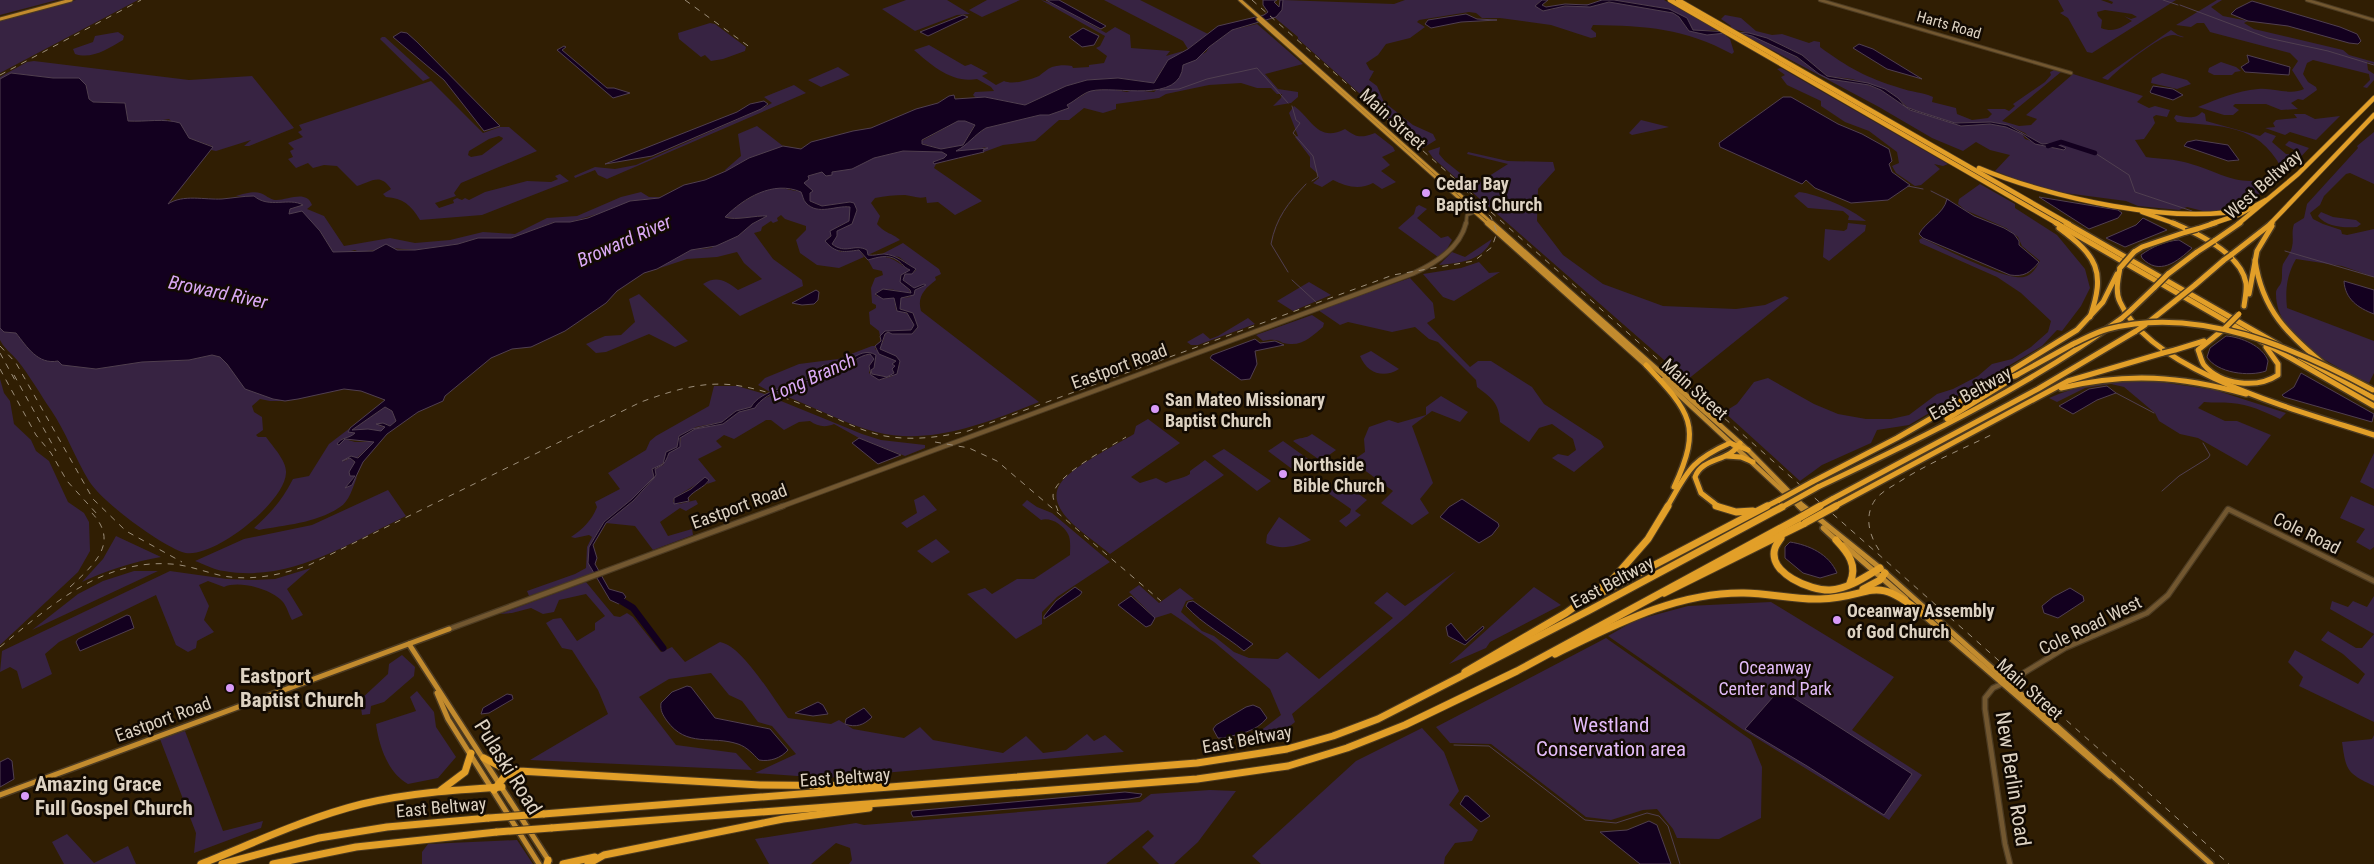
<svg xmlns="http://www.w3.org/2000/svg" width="2374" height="864" viewBox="0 0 2374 864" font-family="'Roboto Condensed',sans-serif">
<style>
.green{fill:#372342;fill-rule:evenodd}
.water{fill:#13001f;stroke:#503f50;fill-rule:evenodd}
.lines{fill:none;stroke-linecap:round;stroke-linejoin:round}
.stream{stroke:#503f50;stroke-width:1}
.river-far1{stroke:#13001f;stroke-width:4.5}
.river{stroke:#13001f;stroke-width:7}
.minor-far2-casing{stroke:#4c3b22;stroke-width:4.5}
.minor-far1-casing{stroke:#4c3b22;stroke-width:6}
.minor-casing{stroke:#4c3b22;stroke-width:7}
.major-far2-casing{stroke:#4c3b22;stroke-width:5}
.major-far1-casing{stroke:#4c3b22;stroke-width:7}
.major-casing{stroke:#4c3b22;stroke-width:8}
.highway-far2-casing{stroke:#4c3b22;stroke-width:6}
.highway-far1-casing{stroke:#4c3b22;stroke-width:8}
.highway-casing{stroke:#4c3b22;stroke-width:9}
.minor-far2{stroke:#725730;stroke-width:2.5}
.minor-far1{stroke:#725730;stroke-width:4}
.minor{stroke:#725730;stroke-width:4.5}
.major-far2{stroke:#c28b2e;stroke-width:3}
.major-far1{stroke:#c28b2e;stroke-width:4.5}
.major{stroke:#c28b2e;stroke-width:5}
.highway-far2{stroke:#e29f28;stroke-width:4.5}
.highway-far1{stroke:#e29f28;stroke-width:5}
.highway{stroke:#e29f28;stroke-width:7}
.rail{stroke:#9c8e7a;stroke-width:1;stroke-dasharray:6 6;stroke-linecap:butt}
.highway-bridge-far1-casing{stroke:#4c3b22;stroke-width:8;stroke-linecap:butt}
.highway-bridge-casing{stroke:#4c3b22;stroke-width:9;stroke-linecap:butt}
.highway-bridge-far1{stroke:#e29f28;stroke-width:5}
.highway-bridge{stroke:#e29f28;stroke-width:7}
.poi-dot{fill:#d89af8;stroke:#120a02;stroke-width:2}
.labels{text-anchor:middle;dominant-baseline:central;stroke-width:5;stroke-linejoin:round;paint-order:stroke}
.far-street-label{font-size:15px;fill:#ddd2c2;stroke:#120a02}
.street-label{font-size:18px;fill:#ddd2c2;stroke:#120a02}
.poi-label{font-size:18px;font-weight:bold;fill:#ddd2c2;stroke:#120a02;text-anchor:start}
.park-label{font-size:18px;fill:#e2bbf8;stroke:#120a02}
.water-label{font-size:19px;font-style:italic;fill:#daa9f5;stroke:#120a02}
.near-poi-label{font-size:21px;font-weight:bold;fill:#ddd2c2;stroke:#120a02;text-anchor:start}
.near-park-label{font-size:21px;fill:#e2bbf8;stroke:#120a02}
.near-street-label{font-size:21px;fill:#ddd2c2;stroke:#120a02}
</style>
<rect width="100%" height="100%" fill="#301e03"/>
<g class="green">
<polygon points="0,0 57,0 0,15"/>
<polygon points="76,0 138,0 0,73 0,20"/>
<polygon points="906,0 947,0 970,14 957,15 915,31 882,9"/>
<polygon points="987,0 1020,0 982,17 969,10"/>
<path d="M1041,0L1055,4L1106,33L1115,27L1130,35L1131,48L1170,51L1166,56L1183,51L1162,69L1154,83L1118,78L1087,80L1066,86L1025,105L975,97L973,95L975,92L994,91L991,87L977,79C953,84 931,65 914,50L929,45L965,66L971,64L988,73L982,76L996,85L1004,81C1013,85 1029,80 1039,76C1043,73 1047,69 1052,67C1059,65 1066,65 1072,66L1073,68L1089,67V65L1104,63L1107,56L1096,48L1100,46L1105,36Z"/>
<polygon points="1104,0 1140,0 1208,34 1188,49 1183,41"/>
<path d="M1283,0L1394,4L1405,0H1542L1536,5L1551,10L1558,7L1612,2L1673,13L1679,17L1689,31L1722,32L1727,35L1726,36L1730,39L1734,52L1732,54C1684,28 1647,26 1593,25L1591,29L1596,33V37L1591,38L1551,25L1500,18H1482L1476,13L1469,12L1419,20L1417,22L1425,27L1410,38L1386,44L1378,55L1366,63L1370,70L1374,71L1369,80L1377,86L1384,102L1413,125L1433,134L1436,140L1423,148L1420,147L1298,39V37L1274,17Z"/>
<polygon points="1614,0 1664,0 1718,30 1693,30 1687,20 1669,9"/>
<path d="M2058,0H2101L2112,4L2113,2L2108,0H2176L2092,53L2087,52L2068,18L2060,13L2064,11ZM2105,10L2132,14L2137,17L2131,19L2124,16L2132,21C2120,28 2114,33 2101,28L2102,20L2098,16L2097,12Z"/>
<path d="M2217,0H2222L2211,7L2223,16L2248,21L2244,23L2254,29L2343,50L2349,55L2374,62V64L2367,62L2368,70L2374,74V80L2367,88L2363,87L2370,80L2369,74L2313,60L2307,63L2303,74L2308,82L2316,87L2317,90L2303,100L2298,99L2291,103L2298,109L2281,110L2266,104H2235L2233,106L2239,110L2233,115H2224L2198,107C2218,99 2236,91 2258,89C2273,87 2290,96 2304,89L2292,70L2298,61L2290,53L2210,32L2204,23H2197L2191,27L2176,25Z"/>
<path d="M1725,15L1741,18L1756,31L1772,35L1782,34L1809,43L1814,41L1820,42V47C1847,67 1867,78 1900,88C1911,92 1922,92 1933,97L1932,102L1956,108L1957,114L1972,120L1988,118L1992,114L1987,109H2005L2009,111L2015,106L2013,104L2045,82L2051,75L2050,72L2054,70L2061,72L2002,121L2019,126L2031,125L2037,119L2026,115L2073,74L2143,96L2137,102L2149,108L2155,106L2170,110L2167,117L2156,115L2153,117L2155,123L2144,139L2135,140L2146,157C2160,159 2175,159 2188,163C2223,173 2241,190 2278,175L2281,167C2257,123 2221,127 2177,122L2174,118L2176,115C2185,117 2195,120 2202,112L2205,114L2206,121L2260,136L2265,132L2276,136L2272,142L2286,154L2295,155L2298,152L2285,145L2289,141L2309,148L2285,174L2252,200L2226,207L2224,210L2207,212L2187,207L2179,210L2138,206L2126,201L2065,193L2033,186L1995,171L2010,155L1990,150L1976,142L1963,151L1932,138L1879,107L1738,32L1752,36L1785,50L1807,64L1819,74L1842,81H1857L1881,90L1910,110L1961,126L1990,124L2006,127L2022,134L2025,139L2049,147L2064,150L2052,144H2042L2033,141L2025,133L2008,125L1991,122L1955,123L1917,111L1907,107L1898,98L1885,89L1852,79L1827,76L1802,55L1786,47L1767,38L1730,28L1731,26L1721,19Z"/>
<polygon points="710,23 715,24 746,47 745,51 723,59 711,61 705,55 701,57 679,39 678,33"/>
<path d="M1257,24L1303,64L1265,74L1278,89L1298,92V97L1291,103L1273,106L1281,98L1282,94H1277L1271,88H1257L1241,83L1209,85L1166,94L1159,98L1116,104V109L1103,113L1084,108L1069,120H1059L1035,141L1003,145L984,152L983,150L986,147L970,151H955C967,144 975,135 986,128L1040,115H1049L1069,108L1067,105L1090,91L1110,89L1127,92L1133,90L1154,92L1183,65L1206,52L1209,47L1232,30Z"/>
<path d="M2171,30L2178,35L2184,37C2180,38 2178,35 2173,35C2161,34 2117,70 2108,80L2102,78Z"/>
<path d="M118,32L124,36L123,40C109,48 92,60 75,54L73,49L93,42L95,36Z"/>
<polygon points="382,37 385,37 430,78 423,81 380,39"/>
<polygon points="34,61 189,80 252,76 294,128 249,146 244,146 251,140 216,151 211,150 212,146 189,138 169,119 151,122 128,121 125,103 93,102 89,99 86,85 79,78 53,78 11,73 0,79 0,77 27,62"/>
<polygon points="2221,62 2236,67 2241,71 2235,72 2232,75 2214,75 2208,72 2209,68"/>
<polygon points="838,67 850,75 821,87 808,80"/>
<polygon points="1781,68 1948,164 1943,166 1934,164 1940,169 1921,185 1915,186 1896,173 1892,166 1899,163 1897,152 1869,131 1845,122 1821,106 1821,101 1787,85 1781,77 1785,75 1777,69"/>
<polygon points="2162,73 2187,80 2191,84 2177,89 2151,83 2152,78"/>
<path d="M431,81L483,133L500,127H509L537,151L461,183L454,193L456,196L435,203L439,208L454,203L453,200L457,198L462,200L465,198L469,200L485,192L527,181L551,182L558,179L555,176L560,174L569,181L482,215L420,220C411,205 403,198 386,197L383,194L391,189C380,173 373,181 357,186L337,166L324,165L313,168L308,163L296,168L288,159L293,157L290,151L294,149L288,143L303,137L298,132L302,130L299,125ZM499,136L503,138L502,140L482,155L471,157L468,155L469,151L489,139Z"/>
<polygon points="794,85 806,93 607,179 598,175 595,170 575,178 574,176 595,167 615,169 636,165 761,109 772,103 764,97"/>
<path d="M1294,106C1312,119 1318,143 1345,129C1357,138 1361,138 1375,133L1393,147L1395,151L1382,157L1390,165L1381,171L1396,182L1382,189L1373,183C1360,190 1346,187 1333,180L1322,187L1313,183L1319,178L1317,173L1310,167V157L1295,137L1298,136L1289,113Z"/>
<polygon points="2294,114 2305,114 2315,119 2340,116 2316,140 2290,132 2285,135 2265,128 2275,127 2273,123 2276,120 2297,118"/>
<polygon points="1641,120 1669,127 1632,135 1629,133"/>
<polygon points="958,121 965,121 975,124 963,145 941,149 921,143 922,141"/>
<polygon points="757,126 783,146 749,158 726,171 725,170 741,156 738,134"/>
<path d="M2374,132V184L2350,173L2346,174L2324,196L2320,205L2310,213L2313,219L2323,224L2341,230L2342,234L2347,235L2374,229V277L2342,266L2296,259C2287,275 2285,289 2287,308L2374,341V373L2369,383C2335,367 2275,338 2276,293C2276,289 2279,287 2281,283C2283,277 2281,270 2283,264C2286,258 2291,253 2292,247C2294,239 2291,233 2294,224L2304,218L2307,204L2358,148L2357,146Z"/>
<polygon points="1440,147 1439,154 1445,161 1475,185 1508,164 1467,154 1468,152 1508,161 1553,162 1555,170 1538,189 1537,221 1563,255 1603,284 1663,306 1736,309 1765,305 1785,296 1789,298 1687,380 1433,158 1428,151"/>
<path d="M903,151L942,152L947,155L944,158L933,162L936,164L934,168L982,201L955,215L938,202L927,203L926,197C918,199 913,196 905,195C894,195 885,196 875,198L871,203L880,216L877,224C887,235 891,232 900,240L868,255L855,248C846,251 837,251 831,242L836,231L852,224L856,210L850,202L822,206L810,201V193L804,183L808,176L822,172L832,175V172L852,168L874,158Z"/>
<path d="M1980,184L2015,204V208L2057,235L2085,269L2090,288L2081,306L2062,331L2057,330L2042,346L1909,425L1877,430L1871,443L1822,465L1800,481L1724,412L1737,404L1754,382L1768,378L1814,404L1838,414L1866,419H1891L1909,415L1937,394L1953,389L1978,376L1992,364L2012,359L2031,347L2048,332L2051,321L2021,293L1997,277L1920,243L1919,240L1922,238C1941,247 2006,281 2024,277C2032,275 2036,268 2040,261L2022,246L2018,237L2006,228L1965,210L1958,204L1959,199Z"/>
<path d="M776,187L801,192C820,222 824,203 850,207C853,228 845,220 836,228C832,232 830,238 826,241L840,252L859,250L864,257L839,268L817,265L800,253L796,240L806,230V226L785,219L781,215L777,218L778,221L773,223L771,221L762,227L761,231L754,233L773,259L802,280L803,286L740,316L703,284C717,275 726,281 738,290L762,279L744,263L737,252L717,257L687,259L657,269L691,250L711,248L738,236L752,224L767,216C756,215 735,221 724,216C741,203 756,192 776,187Z"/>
<path d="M641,192L649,197H664L630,201L611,210L570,222H554L511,238H478L458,244L415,250L390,248L359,252L355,250L343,253L333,252L320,231L289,214L290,209L303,205C287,198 269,209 253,196H236C243,194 254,191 260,193C266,195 269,199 275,200C287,201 306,189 312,205L307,209L324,216L344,246L390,238L415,243L450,240L483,232L515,234L547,218L577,216L621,197Z"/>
<path d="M1799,192C1818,194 1852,209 1866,221L1848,220L1849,216L1843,211L1808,208L1794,196Z"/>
<polygon points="1419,205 1427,209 1417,218 1441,238 1448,236 1452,240 1447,249 1438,257 1398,228 1414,214 1416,207"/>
<path d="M2321,212L2333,217L2356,220L2361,224L2357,227C2344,228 2326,227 2318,216Z"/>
<polygon points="1848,223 1866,225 1865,231 1829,261 1823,257 1825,229 1844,231 1847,229"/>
<path d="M1492,239C1483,261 1460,263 1439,265L1452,252L1465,257Z"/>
<path d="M903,243L939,269L941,274L935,277L936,280C924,289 917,297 921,311L1039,402C988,422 932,446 876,432C848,425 816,408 788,397L774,393L776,390L804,383L817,377L819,371L824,368L845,367L855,358L870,354L875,359L870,365L869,373L879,380C896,375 892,379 900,364L896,356L884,353L879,348L883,342L885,334L888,332L913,333L918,327L913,313L900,309V298L910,297L914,288L903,280L905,274H912L916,270L899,257L882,254Z"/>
<path d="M880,256C896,258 897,263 910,270L900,276L911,293C900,293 885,284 875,294L876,296L894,298L896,310L908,314L914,325L911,330C900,333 888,327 880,336L879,331L870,324L869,312L876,308V305L872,303L871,288L875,278L883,275L882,271L873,269L868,260Z"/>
<polygon points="1479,262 1489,273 1500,272 1454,301 1443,297 1423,274 1461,268"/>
<path d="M1410,278L1433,303L1435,318L1427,323L1470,367L1478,361H1491L1532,387L1544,404L1601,441L1604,447L1574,472L1552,458L1558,454L1568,456L1576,450L1573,439L1552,424L1539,428L1529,442L1500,422C1499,403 1492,398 1477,387L1476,380L1438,342L1429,339L1415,327L1392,332L1348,322L1340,325L1318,310Z"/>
<polygon points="1309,282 1331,295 1293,311 1277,301"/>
<polygon points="639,294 688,341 675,347 649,334 606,352 596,353 586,344 605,336 621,335 635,322 629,299"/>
<path d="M1312,315L1324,323L1323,327C1313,335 1304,345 1290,344C1278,344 1281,337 1263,341L1256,335Z"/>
<polygon points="1248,318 1255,324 1198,345 1191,345 1187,342 1203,333 1210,339 1218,336"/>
<path d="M0,328L4,332L16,333C27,347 39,365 58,361L62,365L96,369L142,362L189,360L212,355L220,357L273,399L285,401H270L260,399L252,406L254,412L262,417L263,430L256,435L258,437H266C273,447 287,461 286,473C285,503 209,563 182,552C158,543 102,502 89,481C75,458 66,432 51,410C40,394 30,376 17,360C12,354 3,347 0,340C0,337 0,331 0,328Z"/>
<polygon points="872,346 875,346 875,349 897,361 893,374 887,377 872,374 871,369 875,362 873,354 863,353 845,365 821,367 812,378 770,392 758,385 765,378 799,364 838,359"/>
<path d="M1371,351L1399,369C1383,379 1367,373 1360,356Z"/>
<path d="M2133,378L2215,390L2286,413L2280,419C2265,412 2249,404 2231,403C2222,402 2213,403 2204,402L2198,408L2225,421H2237L2271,435L2247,466L2198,438L2180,434L2159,421L2155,413L2124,387L2111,384L2085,388L2057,402L2049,398C2077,386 2103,381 2133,378Z"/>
<polygon points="0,379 4,393 10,401 14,424 31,440 36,451 49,461 68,502 84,513 89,522 90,551 78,572 0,645"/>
<path d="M714,386H737L768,395L759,398L751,407L736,411L722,422L696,427L679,436L677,447L666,452C666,463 662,465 652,469L654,477L632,499L604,522L589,547L591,568L594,573L529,596L527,591L575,574L586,568L587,547L592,537L589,535L575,538L571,537C583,529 592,520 597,507L595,502L620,489L608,473L646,450L650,441L656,436L709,406Z"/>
<path d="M772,395L781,401L862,434L881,440L925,445V448L905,456L859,438L834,424C825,428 817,426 810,421L799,422L784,430L771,420H766L734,439L724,435L716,441L722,447L698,459L716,481L707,484L709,480L700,482L674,498L673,502L679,504L696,500L698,504L686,511L680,508L660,522L668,536L692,529L693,535L653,550L635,526L606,523L633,501L654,478L655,469L663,465L669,453L680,444L681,437L695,429L723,424L739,412L752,409L761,400Z"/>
<polygon points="1441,396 1468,412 1460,422 1432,411 1412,426 1433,483 1420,499 1429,513 1412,525 1381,503 1393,491 1352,461 1365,452 1364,439 1369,427 1389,420 1398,423 1426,415 1426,407"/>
<polygon points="385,407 392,411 396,421 390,426 386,424 379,426 385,427 381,431 352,430"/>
<path d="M1148,419L1180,443L1131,477L1140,483L1156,478L1166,483C1174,479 1182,479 1190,474V471L1205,460L1224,475L1110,554C1095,541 1066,523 1059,506C1055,498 1056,490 1060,484C1071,467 1116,445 1134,434L1136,426Z"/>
<path d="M350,428L348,431L355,433L351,437L342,439L339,443L345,439L355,442H374L357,458L351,456L343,462L350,458L355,462L352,469L355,476L346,487L357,477C353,487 349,502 340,507C317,523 285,525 259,530L254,528C271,513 283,499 293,479L309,476L329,444Z"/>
<path d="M1312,434L1336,450L1321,461L1293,441C1299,437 1306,439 1312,434Z"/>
<polygon points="1283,441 1311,461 1296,472 1268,451"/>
<polygon points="1224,449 1271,481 1257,491 1212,456"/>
<polygon points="2374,453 2374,489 2360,482"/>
<polygon points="1342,482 1367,500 1355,511 1361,515 1346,527 1339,521 1350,513 1351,509 1328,493"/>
<path d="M388,490L406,516C349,543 290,583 224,571C214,570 204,564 195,561L244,539L312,525Z"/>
<polygon points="924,495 937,510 907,528 901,523 917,513 914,500"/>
<polygon points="2351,496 2374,506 2374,547 2370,550 2356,542 2365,529 2340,518"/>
<path d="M1027,500L1037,507L1052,513L1110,562L1057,597L1042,612V624L1016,639L967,594L985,588L992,594L1017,579H1034L1070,555C1070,549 1071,539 1068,534C1063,525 1051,517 1041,520L1022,505Z"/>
<path d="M1279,517L1311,540C1296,546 1281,551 1266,543L1267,535Z"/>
<path d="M116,536L161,557C133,562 107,570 82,582L103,559Z"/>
<polygon points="936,539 950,552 932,563 917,551"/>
<path d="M311,568L287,589L303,615L292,620C289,615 287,607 283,602C272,589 239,580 224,587L208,581L199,585L209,606L204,620L214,632L197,641L196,648L188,652L176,645L156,595L59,642L45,654L52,674L22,689L17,671L10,667L0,672L2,651L170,571L227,579L251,580L275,579Z"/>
<polygon points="134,571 158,571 32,630 78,594 103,581"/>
<polygon points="1456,571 1407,616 1292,714 1295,722 1277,737 1247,741 1281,715 1270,689 1214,642 1171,613 1155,618 1129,592 1139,585 1159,603 1180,588 1194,599 1186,601 1181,612 1202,631 1214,636 1234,652 1249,658 1278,659 1287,652 1319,679 1393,618 1374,603 1387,592 1405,606"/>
<path d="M586,582L614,616L620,617L627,613L633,617L661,652L672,647L685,662L720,642C743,646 773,699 788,718L831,724L839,720L853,729L904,738L920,727L933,740L1003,753L1026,736L1043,753L1066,750L1087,734L1094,741L1105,735L1124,752L826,778L755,773L796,754L772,726L758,722L742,701L729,695L711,673L669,679L639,697L676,745L736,753L752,770L530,760L608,714L598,690L572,650L562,648L546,623L553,619L561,618L577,641L595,630V623L605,616L586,594L559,600L554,612L543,614L531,608L512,613L500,614Z"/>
<polygon points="1534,587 1561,605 1490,642 1486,648 1449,664"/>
<polygon points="2374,596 2374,722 2299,686 2303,677 2288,662 2295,650 2358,684 2365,674 2343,654 2321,640 2328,631 2356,648 2362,648 2374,634 2330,609 2332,601 2348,607 2353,601 2367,607"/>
<polygon points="1771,602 1894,677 1852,730 1922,775 1889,820 1742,729 1608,636 1636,620 1688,606"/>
<polygon points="1606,638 1751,740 1762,767 1761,818 1719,839 1677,838 1673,829 1657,809 1643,810 1611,820 1586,817 1491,744 1450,743 1436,727"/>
<polygon points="402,655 415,667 414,676 384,702 371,706 370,714 362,715 360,700 388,674 389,664"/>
<path d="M417,691L434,712L436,727L456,757L438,778L408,784C388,773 379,746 376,724L416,711L410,697Z"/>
<polygon points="1422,728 1444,752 1459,791 1449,805 1478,830 1472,841 1455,843 1445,857 1444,864 1261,864 1252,856 1356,761"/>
<polygon points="185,731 223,831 263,821 261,828 194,853 196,833 160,739"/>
<path d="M2374,735V786C2347,773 2346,771 2342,742L2372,739Z"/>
<polygon points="1210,790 1236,791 1198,842 1174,864 1159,864 1142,847 1154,836 1148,830 1106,864 849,864 852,860 850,848 836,843 811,864 769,864 755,839 856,823 864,825 1140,802 1151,794"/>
<polygon points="67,834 94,863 128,846 136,864 64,864 52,842"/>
<polygon points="517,840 533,864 422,864 422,852 428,844"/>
</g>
<g class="water">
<polygon points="1046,0 1059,0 1106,26 1101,29 1099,28"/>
<path d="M1263,0H1277L1274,2L1279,7L1280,0H1283L1282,10L1276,17L1232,30L1209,47L1196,60L1183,65C1181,105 1115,85 1091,91C1083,93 1075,101 1067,105L1069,108L1049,115H1040L986,128C974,135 968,145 956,151L988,148L983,150L984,152C967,156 950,160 934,164L933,162L944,158L947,155L942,152L903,151L874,158L852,169L832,172V175L826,176L822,172L808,176L809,179L804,183L813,191L810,193V201L822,206L850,202L854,203L857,210L852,224L837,231V236L832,244C846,255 854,243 867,250L868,255C875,256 878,254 884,254C897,255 905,263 916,269L912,274H905L903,280L914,288L924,284L926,285L915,290L914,295L901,298L900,309L913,313L918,327L912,334H892L888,332L885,334L880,349L896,356L900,361L897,374L879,380L871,375L869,366L874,359L870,354C857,356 852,364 843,368C834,370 826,365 819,371V377L782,391C775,390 759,400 755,408L739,412L723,424L695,429L680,438V447L669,453C665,463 665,464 655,469L656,475L654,478L633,501L606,523L593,545L597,558L595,564L609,589L623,593L626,597L619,604L610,600L591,568L588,563L589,547L604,522L632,499L654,477L652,469L663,464L666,452L677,447L679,436L692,429L722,422L736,411L751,407C761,389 793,387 810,378C813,377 818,370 823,365C846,373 857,344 876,355L874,368L871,370L872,374L887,377L894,373L892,369L895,366L892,364L896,361L879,354L875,346L881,341L880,336L885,331L911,330L914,325L907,313L897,311L894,298L883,299L875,294L883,289L911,293L910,290L900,282L901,275L910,270C903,267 902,263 897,260C888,254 878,257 868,260L859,250C844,252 836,254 825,241L831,236L830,231L849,221L850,207C836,205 818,216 806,203C803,200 803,196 801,192C773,180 744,198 725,217C735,221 757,215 767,216L752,224L738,236L716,246L691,250L657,269L644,273L617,291L606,303L565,331L531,347L512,349L491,358L445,396L443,401L418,412L387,434L363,462L352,485L345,488L355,476H350L349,472L355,462L350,458L342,461L351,456L358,458L374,442L345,439L339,445L337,444C341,437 349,439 355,433L348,432L350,428L385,400L361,391L344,389L298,399L285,401L273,399L245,389L227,364L220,357L212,355L189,360L142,362L96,369L62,365L58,361C38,365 27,347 16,333L4,332L0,328V79L11,73L53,78H79L86,85L89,99L93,102L125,103L128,121C146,122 164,118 180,123L189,138L213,147L168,204C183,194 205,200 222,199C233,198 243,196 254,196C269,209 289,197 303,205L290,209L289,214L302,211L320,231L333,252L373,251L386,244L397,250H415L458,244L478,238H511L555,222H570L588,218L630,201L659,198L684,185L705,180L726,171L749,158L783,146L801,149L811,142L853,131L871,128L916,109L938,103L949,96L954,95L955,99L985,97L1025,105L1066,86L1087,80L1118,78L1154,83L1168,60L1188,49L1218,26L1264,15L1268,12L1263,5ZM958,121H965L975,125L963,145L941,149L922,144V140ZM385,407L392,411L396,421L390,426L383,423L376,424L385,427L381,431L368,429L352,430Z"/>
<polygon points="1542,0 1548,0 1542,5 1546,7 1565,4 1587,5 1602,0 1614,0 1669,9 1687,18 1693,30 1749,33 1767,38 1802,55 1827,76 1868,83 1885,89 1898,98 1906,107 1917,111 1955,123 1991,122 2008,125 2042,144 2054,143 2066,148 2064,150 2035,144 2022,134 2006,127 1990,124 1961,126 1910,110 1881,90 1869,85 1829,79 1819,74 1797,57 1752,36 1735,32 1707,35 1689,31 1679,17 1673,13 1609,2 1590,7 1565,6 1543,11 1535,6"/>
<polygon points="2252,1 2340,27 2357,34 2361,41 2358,44 2349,43 2288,26 2248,21 2231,14 2236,9"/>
<polygon points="1466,14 1477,19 1497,20 1461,22 1431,28 1425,24 1428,20"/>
<polygon points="963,15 968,17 928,36 920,32"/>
<polygon points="1083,28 1099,36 1094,45 1082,47 1069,37"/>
<polygon points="401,32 407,33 417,42 500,126 484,131 444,80 393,37"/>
<polygon points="1859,44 1873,49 1922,79 1887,69 1853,48"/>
<polygon points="564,46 566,47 562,50 607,88 614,88 630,93 613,98 557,50"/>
<polygon points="2247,55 2290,67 2289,75 2245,72 2241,67 2249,62"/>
<polygon points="2153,86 2173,89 2183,95 2173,100 2151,93 2150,92"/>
<polygon points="1783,97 1791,97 1838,124 1862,134 1889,149 1892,161 1889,164 1892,172 1910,185 1888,200 1851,203 1815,188 1806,180 1802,184 1720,147 1719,143"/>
<polygon points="764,101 768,104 761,109 652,156 605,164 737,112 750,104"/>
<polygon points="2196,140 2228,145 2239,160 2228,161 2184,146 2187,142"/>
<polygon points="2039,197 2118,210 2122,213 2118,218 2089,229"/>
<path d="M1947,199L1974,216L2004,228L2014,234L2019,241V245L2039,262C2030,273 2024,277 2010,275L1923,238L1919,234C1926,221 1944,214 1947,199Z"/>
<polygon points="2143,218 2167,230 2125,247 2106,238 2136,225"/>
<path d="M2179,240L2192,248C2177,262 2159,276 2142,258L2141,255C2152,247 2165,241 2179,240Z"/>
<path d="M2344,281L2374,290V314C2358,308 2345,299 2344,281Z"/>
<polygon points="816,290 819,292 818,300 814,304 802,305 792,303"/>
<path d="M2226,336C2241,337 2263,346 2268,361L2266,371C2249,377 2217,373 2207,357L2210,348Z"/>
<polygon points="1255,339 1260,343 1275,341 1284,345 1255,351 1257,364 1250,379 1241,380 1210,358 1212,355"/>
<polygon points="2301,373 2374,414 2372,422 2284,397 2282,395 2294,387"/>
<polygon points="2107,386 2116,393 2097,400 2073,414 2059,406 2089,389"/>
<polygon points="859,438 901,455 878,464 852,443"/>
<path d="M705,477L709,480C704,488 694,490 688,498L689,501L674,504V498L691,489Z"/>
<polygon points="1462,499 1498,523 1499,526 1492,535 1479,543 1440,517 1449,507"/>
<path d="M1790,542C1809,545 1829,554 1837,573L1820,578L1803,573L1785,558V547Z"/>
<polygon points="1075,587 1082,592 1080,595 1044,619 1044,616 1056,601"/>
<polygon points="2070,588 2083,596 2084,601 2058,618 2044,613 2042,606 2053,597"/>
<polygon points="1131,596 1155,618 1151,625 1146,627 1118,605"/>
<path d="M1193,601L1253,644L1244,651C1225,635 1203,625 1186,606L1188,602Z"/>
<polygon points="127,615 130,616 134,628 80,651 76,642 78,639"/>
<polygon points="1451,623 1466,641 1483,626 1484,628 1465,645 1448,636 1446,627"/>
<path d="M687,686L691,687L715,718L770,729L788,750C781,758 770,762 759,760C753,754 747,747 738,744C711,735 687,748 667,721C663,715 660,711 661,703L672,692Z"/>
<polygon points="1780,689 1912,774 1884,815 1807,766 1745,729"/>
<polygon points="507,694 512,695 513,699 489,713 481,714 483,708"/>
<polygon points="818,702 823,705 828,714 813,716 795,713"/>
<path d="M1253,705L1260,708L1267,718C1256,732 1239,734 1223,738H1218L1213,729L1216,725L1246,707Z"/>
<path d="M864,708L872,717C864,725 856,728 845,724L846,719Z"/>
<polygon points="8,758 12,761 14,779 0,787 0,762"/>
<polygon points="1125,792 1142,794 1140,797 1129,799 913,817 911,813 912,811"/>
<polygon points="1465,796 1468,796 1490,816 1481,822 1460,804"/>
<polygon points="1649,821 1657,825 1671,864 1640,864 1600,832 1627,830"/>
</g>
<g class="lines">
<g class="stream">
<polyline points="2163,0 2178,5"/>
<polyline points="2180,5 2268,38 2328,51 2374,65"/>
<polyline points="1160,90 1179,89 1207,79 1257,68 1288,103"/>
<polyline points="1292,106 1296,120 1300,123 1293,133 1313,156 1318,177 1312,181"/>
<polyline points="2095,153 2129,175 2135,192 2192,211"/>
<polyline points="1908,186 1923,189"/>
<polyline points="1931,191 1949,200"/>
<polyline points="2285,251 2374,277"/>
<path d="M1288,272L1271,244C1276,218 1288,203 1306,184"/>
<polyline points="1292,280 1316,302"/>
<polyline points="2116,393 2154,413"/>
<polyline points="2162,491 2179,476 2208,458 2210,455 2203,443"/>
<polyline points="1454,745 1489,746 1585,820 1616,823 1647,813 1659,816 1668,826 1680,864"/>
</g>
<polyline class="river-far1" points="2048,146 2061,142 2095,153"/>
<polyline class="river" points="615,597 633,608 663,648"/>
<g class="minor-far2-casing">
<g id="minor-far2">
<polyline points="1820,0 2071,73"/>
<polyline points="2307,0 2374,20"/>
<polyline points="1466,224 1467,215 1477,211"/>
</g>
</g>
<g class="minor-far1-casing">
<path id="minor-far1" d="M780,507L1414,273C1436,263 1460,248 1466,223"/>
</g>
<g class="minor-casing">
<g id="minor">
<polyline points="449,629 783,506"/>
<polyline points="2010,864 2005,844 1985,709 1985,698 1993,688 2017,677 2065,648 2147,613 2168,595 2228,509 2374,581"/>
</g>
</g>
<g class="major-far2-casing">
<g id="major-far2">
<polyline points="1240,0 1493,224"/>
<polyline points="0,19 71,0"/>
<polyline points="1258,19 1488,224"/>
</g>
</g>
<g class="major-far1-casing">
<g id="major-far1">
<polyline points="1487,223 1648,367"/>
<polyline points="1492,223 1748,450 1804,507"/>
<polyline points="1663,380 1800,507"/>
</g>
</g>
<g class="major-casing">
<g id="major">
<polyline points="1799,506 1802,509"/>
<polyline points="1803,506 1880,568 2211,864"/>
<polyline points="1823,528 1837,541"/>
<polyline points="1844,545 1906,599"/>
<polyline points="1921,613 2110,776"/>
<polyline points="409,644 549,861"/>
<polyline points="437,693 448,719 539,864"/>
<polyline points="0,795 449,629"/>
</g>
</g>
<g class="highway-far2-casing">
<g id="highway-far2">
<polyline points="1670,0 2058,224"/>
<polyline points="1678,0 2069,224"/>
<path d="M1979,168C2047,197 2178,227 2250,208"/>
<polyline points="2142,212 2176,224"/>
<polyline points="2211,224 2238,215 2266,200"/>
<polyline points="2238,224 2298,174 2374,98"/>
<polyline points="2270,224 2374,115"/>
</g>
</g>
<g class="highway-far1-casing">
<g id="highway-far1">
<polyline points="2056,223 2250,335"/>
<polyline points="2066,223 2279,345"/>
<path d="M2173,223C2197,233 2241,254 2246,283C2247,290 2245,298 2244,306"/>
<path d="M2059,228C2097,256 2106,271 2090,317"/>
<polyline points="2197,229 2215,223"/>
<polyline points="2214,241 2240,223"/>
<polyline points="2134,252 2142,247 2186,232"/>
<polyline points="2231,255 2272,223"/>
<path d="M2255,260C2262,310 2288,335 2326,366"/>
<path d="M2120,268C2118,279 2115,292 2120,302C2151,373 2304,412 2374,435"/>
<polyline points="2168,274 2197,252"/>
<polyline points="2195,285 2224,260"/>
<polyline points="2249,294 2257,251 2272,226"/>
<polyline points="2131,310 2155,287"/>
<polyline points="2145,325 2175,301"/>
<path d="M2224,329L2198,350C2200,354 2201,361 2204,365C2221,385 2257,389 2278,375V364L2266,347"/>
<polyline points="2261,341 2374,406"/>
<polyline points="2175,350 2204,341"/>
<polyline points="2300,357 2374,398"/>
<path d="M1646,365C1690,412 1703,425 1674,487"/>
<polyline points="2015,376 2073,344"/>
<polyline points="1991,383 2077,330 2103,302 2117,274"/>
<path d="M2061,388C2128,372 2180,376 2246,394"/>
<polyline points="1947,419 2007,382"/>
<polyline points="1726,456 1741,457 1753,462"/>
<polyline points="1812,482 1897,438 1987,386 2017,375"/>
<path d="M1818,487C1922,438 2029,386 2122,318"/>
<polyline points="1832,499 2038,389 2136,331"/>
<polyline points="1839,504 2068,381 2163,353"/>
<path d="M1667,507C1688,471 1690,461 1730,443L1748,450"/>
<path d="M1719,507L1701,493L1695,477C1702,457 1730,462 1740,443"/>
<polyline points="1765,507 1779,500"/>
<polyline points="1782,507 1784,506"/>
</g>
</g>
<g class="highway-casing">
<g id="highway">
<polyline points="1716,506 1736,512 1753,511"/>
<path d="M1781,538C1779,541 1776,545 1775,548C1767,573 1811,591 1830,590C1848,589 1865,577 1880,568"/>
<path d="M1836,540C1848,553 1858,565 1850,583"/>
<polyline points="1863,589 1880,580 1885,573"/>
<polyline points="1601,593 1767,506"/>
<polyline points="1664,593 1805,523"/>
<path d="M1555,654C1615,625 1676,592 1744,593C1769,593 1794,600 1820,599C1873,598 1872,572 1921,613"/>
<polyline points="1465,672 1566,613 1613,579 1648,539 1668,506"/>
<polyline points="484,758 501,767 519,771 760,785 880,786"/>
<polyline points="441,790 465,772 471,753"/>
<polyline points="494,790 505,776 517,772"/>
<polyline points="543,814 1197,763 1287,749 1333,736 1378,719 1588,611 1784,506"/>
<polyline points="551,828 1197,779 1288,766 1347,748 1405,725 1517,671 1799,518"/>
<path d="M201,864C254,843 306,818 362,804C408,793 455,790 502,787"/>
<polyline points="222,864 319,838 387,827 489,818"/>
<polyline points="273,864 356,847 497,832"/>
<polyline points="547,864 548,860"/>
<polyline points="563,864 595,857"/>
<polyline points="588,864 604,855 783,819 869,808"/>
</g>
</g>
<use href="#minor-far2" class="minor-far2"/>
<use href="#minor-far1" class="minor-far1"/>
<use href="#minor" class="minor"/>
<use href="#major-far2" class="major-far2"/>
<use href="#major-far1" class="major-far1"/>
<use href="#major" class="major"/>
<use href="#highway-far2" class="highway-far2"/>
<use href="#highway-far1" class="highway-far1"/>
<use href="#highway" class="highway"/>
<g class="rail">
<polyline points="685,0 751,48"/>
<polyline points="1252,0 1473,195"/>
<polyline points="0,75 141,0"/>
<polyline points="1491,212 2229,864"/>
<polyline points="0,346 16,363 93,499 126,531 182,562"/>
<polyline points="0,353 16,382"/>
<polyline points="0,369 36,435 51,453 67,481 97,514"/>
<polyline points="14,375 56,451"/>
<polyline points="935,442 969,448 997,461 1161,601"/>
<path d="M1058,511C1057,507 1053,500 1053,496C1053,476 1110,447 1126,437"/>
<path d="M1879,550C1869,535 1864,516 1875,500C1881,492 1891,487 1899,482C1930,462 1963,449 1995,433"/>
<path d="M70,587C96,563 121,541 89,510"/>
<path d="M0,647C50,606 102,559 171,564C188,565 205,572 223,576C252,581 281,575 309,565L641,402C671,391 701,381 734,385C769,390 802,404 835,418C851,425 868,433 885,436C913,441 941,437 968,431L1393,275L1474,261L1492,247L1497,232L1491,217L1467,192"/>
</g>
<g class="highway-bridge-far1-casing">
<g id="highway-bridge-far1">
<polyline points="2186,232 2197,229"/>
<polyline points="2197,252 2214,241"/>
<polyline points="2224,260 2231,255"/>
<polyline points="2120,268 2134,252"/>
<polyline points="2155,287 2168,274"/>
<polyline points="2175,301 2195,285"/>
<polyline points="2122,318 2131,310"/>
<polyline points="2224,329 2239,314"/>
<polyline points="2136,331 2145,325"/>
<path d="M2073,344C2084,339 2096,332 2108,329C2198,305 2295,348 2373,390"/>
<polyline points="2163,353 2175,350"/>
<polyline points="1779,500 1812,482"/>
<polyline points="1784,506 1818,487"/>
<polyline points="1818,507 1832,499"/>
<polyline points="1834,507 1839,504"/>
</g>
</g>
<g class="highway-bridge-casing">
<g id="highway-bridge">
<polyline points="1799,518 1820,506"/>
<polyline points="1805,523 1836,506"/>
<polyline points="489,818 543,814"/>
<polyline points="497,832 551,828"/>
</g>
</g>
<use href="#highway-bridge-far1" class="highway-bridge-far1"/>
<use href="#highway-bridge" class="highway-bridge"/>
</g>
<g class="poi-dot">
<circle cx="1426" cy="193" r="5"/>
<circle cx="1155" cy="409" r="5"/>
<circle cx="1283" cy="474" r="5"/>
<circle cx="1837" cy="620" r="5"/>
<circle cx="230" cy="688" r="5"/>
<circle cx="25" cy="796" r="5"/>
</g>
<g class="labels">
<g class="far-street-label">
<text transform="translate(1949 25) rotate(16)">Harts Road</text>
</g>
<g class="street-label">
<text transform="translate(1393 119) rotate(42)">Main Street</text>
<text transform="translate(2263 184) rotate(-41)">West Beltway</text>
<text transform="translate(1119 366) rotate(-20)">Eastport Road</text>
<text transform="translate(1695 389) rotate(42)">Main Street</text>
<text transform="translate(1970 393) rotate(-29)">East Beltway</text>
<text transform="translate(739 506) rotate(-20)">Eastport Road</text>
<text transform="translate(2307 533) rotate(26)">Cole Road</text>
<text transform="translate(1612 582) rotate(-28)">East Beltway</text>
<text transform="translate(2090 625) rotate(-26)">Cole Road West</text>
<text transform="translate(2030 689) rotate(42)">Main Street</text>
<text transform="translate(163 719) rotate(-20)">Eastport Road</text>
<text transform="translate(1247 739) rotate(-10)">East Beltway</text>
<text transform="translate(845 777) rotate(-4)">East Beltway</text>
<text transform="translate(441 807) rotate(-5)">East Beltway</text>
</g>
<g class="poi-label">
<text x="1436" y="183">Cedar Bay<tspan x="1436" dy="21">Baptist Church</tspan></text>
<text x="1165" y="399">San Mateo Missionary<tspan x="1165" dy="21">Baptist Church</tspan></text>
<text x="1293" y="464">Northside<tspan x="1293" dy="21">Bible Church</tspan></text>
<text x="1847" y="610">Oceanway Assembly<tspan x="1847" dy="21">of God Church</tspan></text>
</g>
<g class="park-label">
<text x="1775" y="667">Oceanway<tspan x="1775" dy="21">Center and Park</tspan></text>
</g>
<g class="water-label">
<text transform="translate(624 241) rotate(-24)">Broward River</text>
<text transform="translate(218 292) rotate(12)">Broward River</text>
<text transform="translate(813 377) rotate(-24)">Long Branch</text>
</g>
<g class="near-poi-label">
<text x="240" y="676">Eastport<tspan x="240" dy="24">Baptist Church</tspan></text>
<text x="35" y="784">Amazing Grace<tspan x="35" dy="24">Full Gospel Church</tspan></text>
</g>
<g class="near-park-label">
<text x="1611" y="725">Westland<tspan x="1611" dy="24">Conservation area</tspan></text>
</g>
<g class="near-street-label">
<text transform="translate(508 767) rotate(58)">Pulaski Road</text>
<text transform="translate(2013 779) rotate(81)">New Berlin Road</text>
</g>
</g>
</svg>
